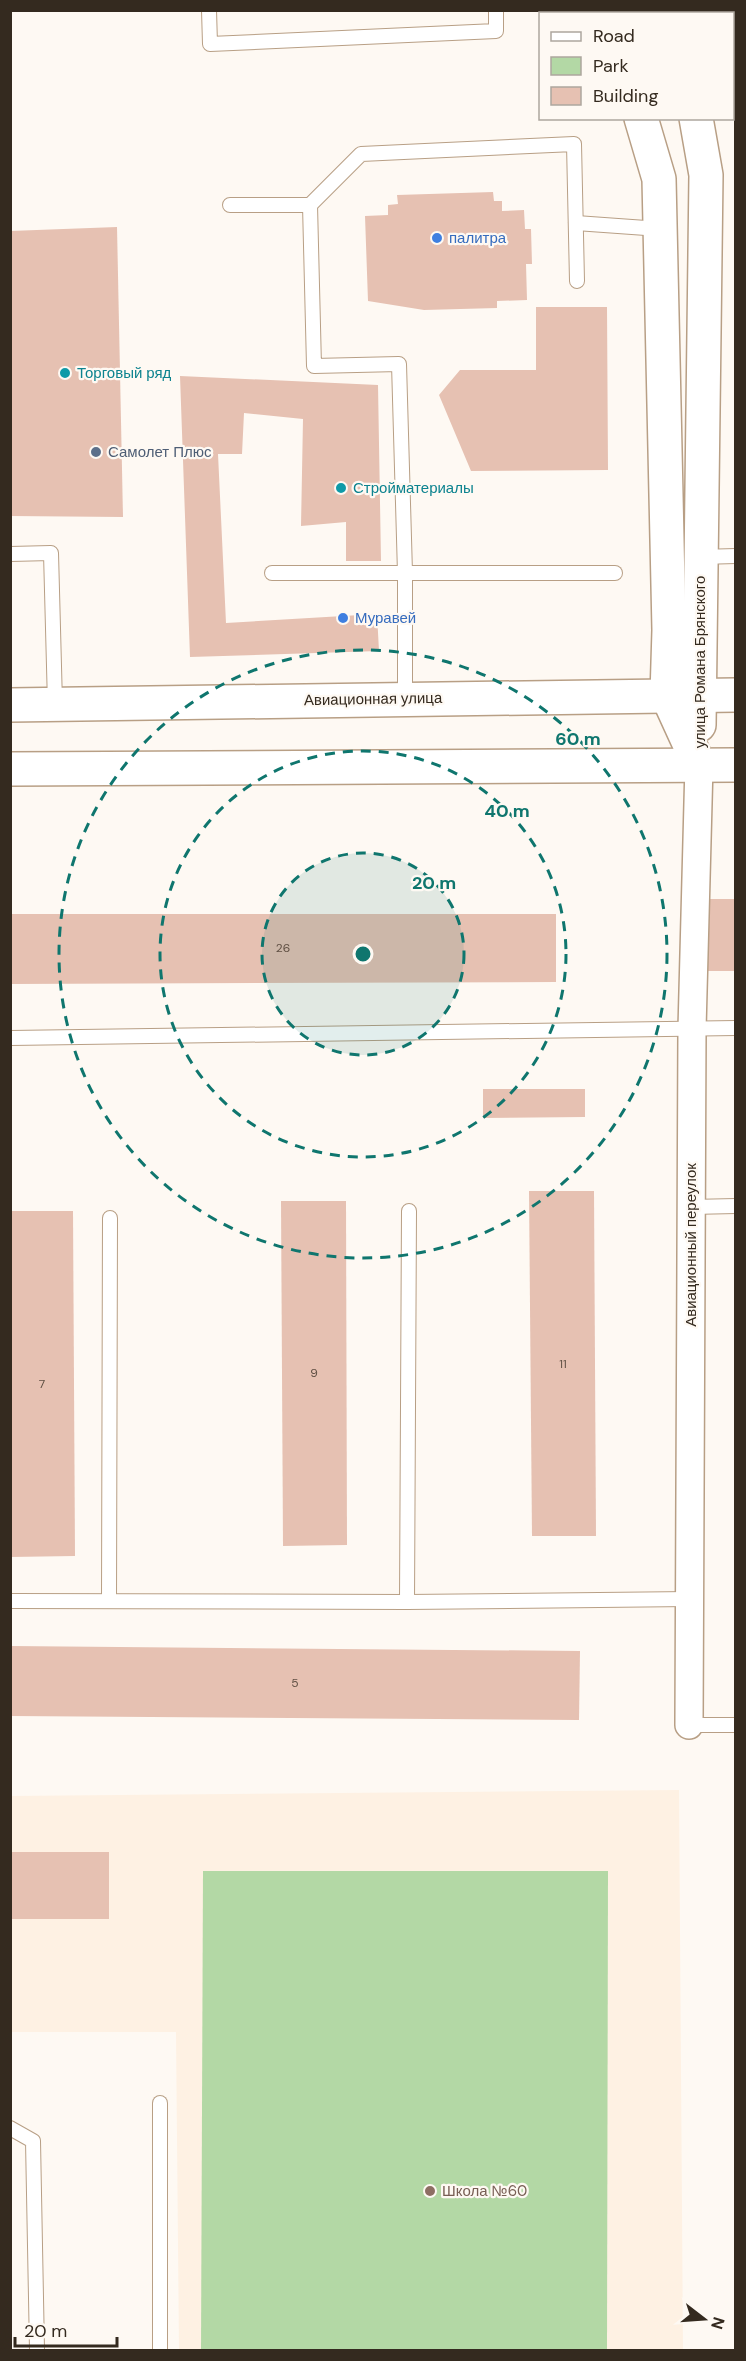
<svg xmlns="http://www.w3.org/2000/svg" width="746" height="2361" viewBox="0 0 746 2361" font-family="'DM Sans',sans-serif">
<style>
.built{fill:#fef1e3}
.green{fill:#b3d8a5}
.building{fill:#e6c1b2}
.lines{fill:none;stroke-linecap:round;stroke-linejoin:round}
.lane-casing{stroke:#b89f85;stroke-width:16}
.street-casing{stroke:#b89f85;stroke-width:30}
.secondary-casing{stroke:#b89f85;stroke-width:36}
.primary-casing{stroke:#b89f85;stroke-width:36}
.lane{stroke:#fff;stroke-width:14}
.street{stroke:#fff;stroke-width:27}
.secondary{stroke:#fff;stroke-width:33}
.primary{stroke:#fff;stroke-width:33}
.ring{fill:none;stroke:#0f766e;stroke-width:3;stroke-dasharray:10 8}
.shop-dot{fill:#3f7fe0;stroke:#fef9f3;stroke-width:2}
.culture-dot{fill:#0f9aa8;stroke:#fef9f3;stroke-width:2}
.service-dot{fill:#5c6f8a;stroke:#fef9f3;stroke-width:2}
.education-dot{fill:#8d6e63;stroke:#fef9f3;stroke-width:2}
.labels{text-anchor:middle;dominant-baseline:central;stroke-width:4.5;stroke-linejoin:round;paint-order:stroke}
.number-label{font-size:12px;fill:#605044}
.shop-label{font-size:15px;fill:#366cbe;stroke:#fef9f3;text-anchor:start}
.culture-label{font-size:15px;fill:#0d838f;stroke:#fef9f3;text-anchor:start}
.service-label{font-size:15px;fill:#4e5e75;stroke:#fef9f3;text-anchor:start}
.street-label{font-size:15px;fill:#342a1f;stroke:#fef9f3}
.education-label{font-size:15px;fill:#785e54;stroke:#fef9f3;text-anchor:start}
.centre{fill:#0f766e;stroke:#fef9f3;stroke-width:3}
.ring-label{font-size:18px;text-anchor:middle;font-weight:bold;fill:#0f766e;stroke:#fef9f3;stroke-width:4.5;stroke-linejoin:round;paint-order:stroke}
</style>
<rect width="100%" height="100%" fill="#fef9f3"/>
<polygon class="built" points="679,1790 683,2350 179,2350 176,2032 11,2032 10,1796"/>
<polygon class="green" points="203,1871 608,1871 607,2350 201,2350"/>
<g class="building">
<polygon points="493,192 494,201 502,201 502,211 524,210 525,229 531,229 532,264 526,264 527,300 497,301 497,308 424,310 368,301 365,216 388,215 388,205 398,204 397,195"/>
<polygon points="117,227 123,517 10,516 10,231"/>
<polygon points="536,307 607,307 608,470 471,471 439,395 460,370 536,370"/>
<polygon points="180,376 378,385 381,561 346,561 346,522 301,526 303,419 244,413 242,454 218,454 226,623 377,614 379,651 190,657"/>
<rect x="707" y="899" width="29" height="72"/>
<polygon points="10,914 556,914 556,982 10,984"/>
<polygon points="483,1089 585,1089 585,1117 483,1118"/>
<polygon points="529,1191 594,1191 596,1536 532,1536"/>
<polygon points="281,1201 346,1201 347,1545 283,1546"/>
<polygon points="10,1211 73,1211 75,1556 10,1557"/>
<polygon points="10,1646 580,1651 579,1720 10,1716"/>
<rect x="10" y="1852" width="99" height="67"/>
</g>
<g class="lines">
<g class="lane-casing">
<g id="lane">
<polyline points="209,10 210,44 496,31 496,10"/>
<polyline points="230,205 310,205 314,366 399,364 405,573 405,699"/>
<polyline points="310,205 361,154 574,144 577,281"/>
<polyline points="576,223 660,229"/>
<polyline points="10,554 51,553 55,704"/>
<polyline points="700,557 736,556"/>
<polyline points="272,573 615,573"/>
<polyline points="10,1038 736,1028"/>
<polyline points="691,1207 736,1206"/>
<polyline points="10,1601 407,1602 690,1599"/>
<polyline points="109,1601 110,1218"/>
<polyline points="407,1602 409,1211"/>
<polyline points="689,1725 736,1725"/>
<polyline points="160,2103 160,2350"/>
<polyline points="10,2128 33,2141 37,2350"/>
</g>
</g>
<g class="street-casing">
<polyline id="street" points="689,1725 692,1029 699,765"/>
</g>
<g class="secondary-casing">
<g id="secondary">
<polyline points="599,10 600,14"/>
<polyline points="652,10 653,14"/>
<polyline points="641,118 659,179 669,630 667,695 699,765"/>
<polyline points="696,118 706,175 699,725"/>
</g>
</g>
<g class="primary-casing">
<g id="primary">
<polyline points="10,705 736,695"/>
<polyline points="10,769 736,765"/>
</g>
</g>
<use href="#lane" class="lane"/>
<use href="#street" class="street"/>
<use href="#secondary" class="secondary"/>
<use href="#primary" class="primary"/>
</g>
<circle cx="363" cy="954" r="101" fill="#0f766e" fill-opacity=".12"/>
<g class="ring">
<circle cx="363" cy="954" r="101"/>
<circle cx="363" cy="954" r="203"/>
<circle cx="363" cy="954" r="304"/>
</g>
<g class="shop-dot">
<circle cx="437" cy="238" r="6"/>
<circle cx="343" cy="618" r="6"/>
</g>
<g class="culture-dot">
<circle cx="65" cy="373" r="6"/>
<circle cx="341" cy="488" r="6"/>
</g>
<circle class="service-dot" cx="96" cy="452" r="6"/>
<circle class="education-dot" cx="430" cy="2191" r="6"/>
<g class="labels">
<g class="number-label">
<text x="283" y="948">26</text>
<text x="563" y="1364">11</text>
<text x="314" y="1373">9</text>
<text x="42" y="1384">7</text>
<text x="295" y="1683">5</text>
</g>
<g class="shop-label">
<text x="449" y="238">палитра</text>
<text x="355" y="618">Муравей</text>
</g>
<g class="culture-label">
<text x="77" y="373">Торговый ряд</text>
<text x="353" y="488">Стройматериалы</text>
</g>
<g class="service-label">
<text x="108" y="452">Самолет Плюс</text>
</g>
<g class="street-label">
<text transform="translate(700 662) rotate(-90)">улица Романа Брянского</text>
<text transform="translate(373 699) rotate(-1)">Авиационная улица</text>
<text transform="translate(691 1245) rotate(-90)">Авиационный переулок</text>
</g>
<g class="education-label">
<text x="442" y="2191">Школа №60</text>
</g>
</g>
<circle cx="363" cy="954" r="9" class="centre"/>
<g class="ring-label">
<text x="578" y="745">60 m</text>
<text x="507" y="817">40 m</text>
<text x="434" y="889">20 m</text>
</g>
<rect width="746" height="2361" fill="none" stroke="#342a1f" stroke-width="24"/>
<rect x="539" y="12" width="195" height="108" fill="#fef9f3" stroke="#ada69e" stroke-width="1.5"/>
<rect x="551" y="32" width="30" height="9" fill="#ffffff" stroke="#ada69e" stroke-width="1.5"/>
<text x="593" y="42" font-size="18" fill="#342a1f">Road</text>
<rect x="551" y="57" width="30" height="18" fill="#b3d8a5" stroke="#ada69e" stroke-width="1.5"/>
<text x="593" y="72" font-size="18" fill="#342a1f">Park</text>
<rect x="551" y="87" width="30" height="18" fill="#e6c1b2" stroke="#ada69e" stroke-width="1.5"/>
<text x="593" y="102" font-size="18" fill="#342a1f">Building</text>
<g transform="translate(704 2319) rotate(107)" stroke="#fef9f3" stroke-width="4.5" paint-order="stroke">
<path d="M0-4.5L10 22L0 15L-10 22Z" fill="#342a1f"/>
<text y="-9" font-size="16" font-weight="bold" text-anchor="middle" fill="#342a1f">N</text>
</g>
<path d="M15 2337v9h102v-9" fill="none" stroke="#342a1f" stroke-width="3"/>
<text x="24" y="2337" font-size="18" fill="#342a1f" stroke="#fef9f3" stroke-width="4.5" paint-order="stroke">20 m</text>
</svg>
